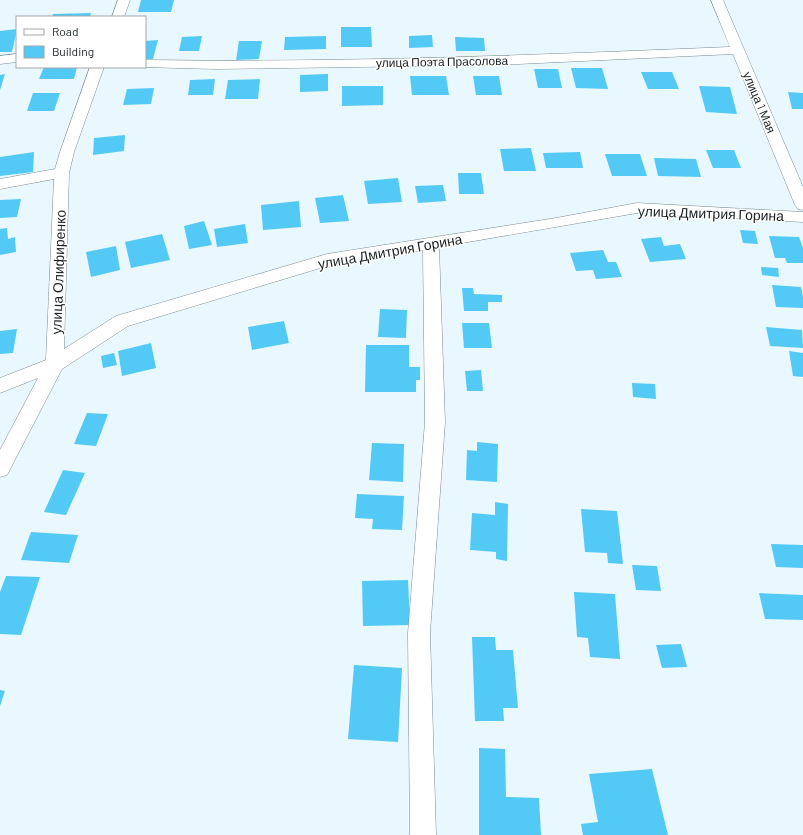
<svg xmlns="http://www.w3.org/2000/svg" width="803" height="835" viewBox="0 0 803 835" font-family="Barlow,sans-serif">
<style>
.building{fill:#53caf5}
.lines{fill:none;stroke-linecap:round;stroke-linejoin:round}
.minor-casing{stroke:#7a8b92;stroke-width:1}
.minor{fill:#fff;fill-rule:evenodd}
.labels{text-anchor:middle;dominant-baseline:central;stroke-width:3;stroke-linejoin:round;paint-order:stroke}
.far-street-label{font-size:12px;fill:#1a2124;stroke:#fff}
.street-label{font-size:14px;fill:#1a2124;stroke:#fff}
</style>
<rect width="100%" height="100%" fill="#e9f8fe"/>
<g class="building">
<polygon points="141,0 174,0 171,12 138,12"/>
<polygon points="91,13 90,17 52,17 53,14"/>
<polygon points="341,27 371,27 372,47 341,47"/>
<polygon points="17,29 12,52 0,52 0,31"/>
<polygon points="432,35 433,47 409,48 409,36"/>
<polygon points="202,36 199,51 179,51 182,37"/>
<polygon points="326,36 326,49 284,50 285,37"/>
<polygon points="455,37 484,38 485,51 456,51"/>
<polygon points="158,40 153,59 145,59 145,41"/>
<polygon points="239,41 262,41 259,59 236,60"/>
<polygon points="44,67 77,67 74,79 39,79"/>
<polygon points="571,68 602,68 608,89 576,88"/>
<polygon points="534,69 558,69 562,88 538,88"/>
<polygon points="641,72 672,72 679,89 648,89"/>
<polygon points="5,74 0,90 0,75"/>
<polygon points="328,74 328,91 300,92 300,75"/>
<polygon points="410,76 446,76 449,95 412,95"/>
<polygon points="473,76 499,76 502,95 476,95"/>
<polygon points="215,79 213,95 188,95 190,80"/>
<polygon points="260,79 258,99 225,99 228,80"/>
<polygon points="342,86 383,86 383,105 342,106"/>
<polygon points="699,86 730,87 737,114 706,112"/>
<polygon points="154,88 151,104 123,105 127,89"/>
<polygon points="788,92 803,93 803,109 792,109"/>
<polygon points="33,93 60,93 54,111 27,111"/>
<polygon points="125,135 124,151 93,155 94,138"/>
<polygon points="531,148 536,171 504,171 500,149"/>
<polygon points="706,150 734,150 741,168 713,168"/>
<polygon points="34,152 33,172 0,176 0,157"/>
<polygon points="580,152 583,168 546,168 543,153"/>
<polygon points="605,154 640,154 647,176 612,176"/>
<polygon points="654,158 696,159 701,177 658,176"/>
<polygon points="458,173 481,173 484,194 459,194"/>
<polygon points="398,178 402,202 368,204 364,181"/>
<polygon points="443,185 446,201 418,203 415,186"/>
<polygon points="343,195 349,221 320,223 315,198"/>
<polygon points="21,199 17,217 0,218 0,200"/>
<polygon points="299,201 301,227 263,230 261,205"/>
<polygon points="204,221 212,245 189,249 184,226"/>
<polygon points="245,224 248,243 217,247 214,229"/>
<polygon points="7,228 8,239 15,237 16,252 0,255 0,229"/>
<polygon points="740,230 755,231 758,244 743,243"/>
<polygon points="162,234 170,260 131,268 125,242"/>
<polygon points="769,236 799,237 803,248 803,263 787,263 785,258 775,258"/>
<polygon points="661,237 664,246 680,244 686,259 650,262 641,239"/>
<polygon points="116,246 120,270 91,277 86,252"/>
<polygon points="603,250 608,262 616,262 622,277 596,279 593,270 576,271 570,253"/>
<polygon points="761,267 778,268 779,277 762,275"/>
<polygon points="772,285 801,287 803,297 803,308 776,307"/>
<polygon points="462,288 473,288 474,294 502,295 502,302 488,302 488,311 464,311"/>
<polygon points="380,309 407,310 406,338 378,337"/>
<polygon points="284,321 289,343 252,350 248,327"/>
<polygon points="462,323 489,323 492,348 464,348"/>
<polygon points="766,327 802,330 803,348 770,346"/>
<polygon points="17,329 13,353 0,354 0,331"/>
<polygon points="151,343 156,368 122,376 118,351"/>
<polygon points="366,345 409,345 409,367 420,367 420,380 416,380 416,392 365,392"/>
<polygon points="789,351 803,353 803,377 793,376"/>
<polygon points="114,353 117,365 103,368 101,356"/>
<polygon points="481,370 483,391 467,391 465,371"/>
<polygon points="632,383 655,384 656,399 633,397"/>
<polygon points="87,413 108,414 96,446 74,444"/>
<polygon points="477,442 498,444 497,482 466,480 467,450 477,451"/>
<polygon points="372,443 404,444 403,482 369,480"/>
<polygon points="63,470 85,473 66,515 44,512"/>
<polygon points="357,494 404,496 402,530 372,529 373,519 355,518"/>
<polygon points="495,502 508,504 507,561 496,559 496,552 470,550 472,513 495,515"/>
<polygon points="581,509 617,511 623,564 608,563 607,553 585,552"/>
<polygon points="31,532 78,535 69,563 21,560"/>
<polygon points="771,544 803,545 803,568 776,567"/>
<polygon points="632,565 657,566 661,591 636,590"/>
<polygon points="6,576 40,577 21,635 0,634 0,592"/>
<polygon points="408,580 410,625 363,626 362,581"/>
<polygon points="574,592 615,594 620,659 590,657 588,638 577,637"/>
<polygon points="759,593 803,595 803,620 765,619"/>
<polygon points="472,637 495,637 496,650 513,650 518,708 503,708 504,721 475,721"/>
<polygon points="681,644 687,667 662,668 656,645"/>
<polygon points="354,665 402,668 398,742 348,739"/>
<polygon points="0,690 5,691 0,706"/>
<polygon points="479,748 505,749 506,797 539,798 541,835 479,835"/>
<polygon points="652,769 668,835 583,835 581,824 598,822 589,774"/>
</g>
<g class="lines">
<g class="minor-casing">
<g id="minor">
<polygon points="118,0 130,0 124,17 112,17"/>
<path d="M711,0H723L803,187V210L798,209L795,205L733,54L497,65L216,69L141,67H145V60C340,63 535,55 730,47Z"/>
<polygon points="17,54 17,62 0,64 0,56"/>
<polygon points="90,67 104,67 74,152 69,173 64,349 116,316 327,254 556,218 637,203 803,212 803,222 637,213 439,247 445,422 430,633 436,835 410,835 408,633 425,422 423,250 327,266 128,326 62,369 7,475 0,477 0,450 38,378 0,393 0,378 46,360 54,179 0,189 0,179 55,169 60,152"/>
</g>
</g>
<use href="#minor" class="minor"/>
</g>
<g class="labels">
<g class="far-street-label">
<text transform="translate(442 61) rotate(-1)">улица Поэта Прасолова</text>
<text transform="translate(760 102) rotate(67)">улица 1 Мая</text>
</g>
<g class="street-label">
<text transform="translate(711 213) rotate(2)">улица Дмитрия Горина</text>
<text transform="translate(390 251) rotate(-10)">улица Дмитрия Горина</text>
<text transform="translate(58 272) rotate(-88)">улица Олифиренко</text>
</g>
</g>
<rect x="16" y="16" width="130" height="52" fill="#ffffff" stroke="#a3a6a7"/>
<rect x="24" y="29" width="20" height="6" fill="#ffffff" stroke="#a3a6a7"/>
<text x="52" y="36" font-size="12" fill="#1a2124">Road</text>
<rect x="24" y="46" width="20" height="12" fill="#53caf5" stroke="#a3a6a7"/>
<text x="52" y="56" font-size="12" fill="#1a2124">Building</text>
</svg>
